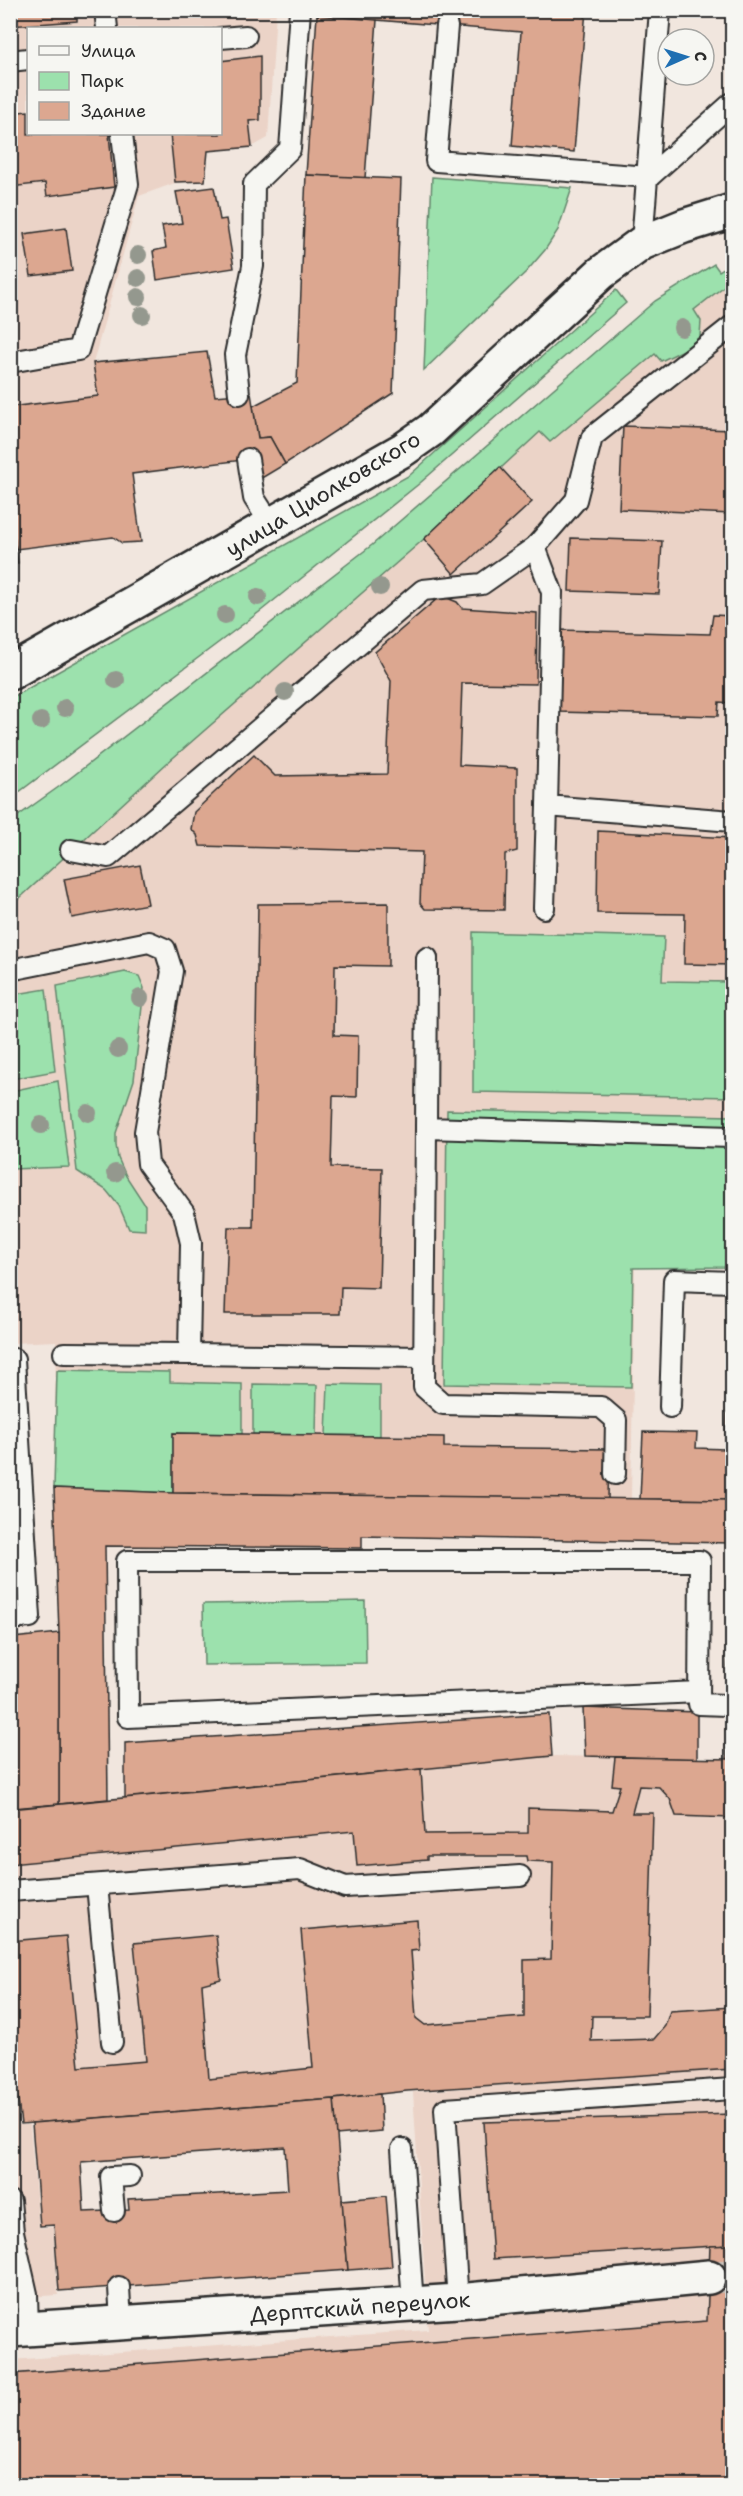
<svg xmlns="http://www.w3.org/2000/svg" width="743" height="2496" viewBox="0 0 743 2496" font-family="'Shantell Sans',sans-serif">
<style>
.built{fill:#ebd3c7;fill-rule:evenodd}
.green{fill:#9ce1ad;stroke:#64866c;stroke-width:1.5}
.building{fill:#dca790;stroke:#2b2b2b;stroke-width:1.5;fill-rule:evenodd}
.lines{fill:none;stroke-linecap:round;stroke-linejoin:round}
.street-tunnel{stroke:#c9c1ba;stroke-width:33;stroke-dasharray:33 16;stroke-linecap:butt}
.lane-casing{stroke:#2b2b2b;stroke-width:24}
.street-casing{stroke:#2b2b2b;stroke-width:38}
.lane{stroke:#f6f6f2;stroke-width:20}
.street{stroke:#f6f6f2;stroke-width:33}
.tree{fill:#94988e}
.labels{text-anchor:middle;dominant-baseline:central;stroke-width:4.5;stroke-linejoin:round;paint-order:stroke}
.street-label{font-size:22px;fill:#2b2b2b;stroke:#f6f6f2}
</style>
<rect width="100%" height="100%" fill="#f1e6de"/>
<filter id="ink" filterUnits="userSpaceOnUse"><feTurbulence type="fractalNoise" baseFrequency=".0167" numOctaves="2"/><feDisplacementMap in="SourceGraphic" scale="12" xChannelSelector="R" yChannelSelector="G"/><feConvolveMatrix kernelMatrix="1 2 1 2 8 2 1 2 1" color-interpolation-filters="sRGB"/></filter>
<g filter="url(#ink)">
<g class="built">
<path d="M10,11H276L268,138L252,147L208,151L205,181L175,183L139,196L93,363L98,396L11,407ZM28,28H220V134H28Z"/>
<polygon points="732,263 732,838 598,831 685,914 685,964 732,965 732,1257 635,1257 631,1499 173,1493 54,1488 56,1341 11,1343 11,906 166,764 424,539 500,467 719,271"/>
<polygon points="552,1756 732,1759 732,2485 11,2485 11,2360 428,2330 413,2092 600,2078 407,2091 334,2099 21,2124 11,2038 11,1809"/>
<polygon points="10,2044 19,2125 30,2125 39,2228 53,2227 58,2295 11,2298"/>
</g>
<g class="green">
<polygon points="432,177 572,188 558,230 545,250 526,272 424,370"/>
<polygon points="732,263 732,284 727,284 694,310 701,321 700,336 688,348 661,361 655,354 550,442 540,432 424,539 166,764 11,906 11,821 60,786 372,545 655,301 714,264 719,271"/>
<polygon points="616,290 626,303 420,483 262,610 11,798 11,698 410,475"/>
<polygon points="473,932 664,937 662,981 732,982 732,1097 473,1092"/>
<polygon points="125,972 139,976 144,988 134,1080 116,1133 116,1145 118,1158 126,1176 145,1205 145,1230 129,1229 119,1206 106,1190 77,1171 57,986"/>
<polygon points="46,989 55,1071 11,1079 11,995"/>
<polygon points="58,1081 69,1167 11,1169 11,1091"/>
<polygon points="447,1110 732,1116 732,1267 633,1268 631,1387 444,1384"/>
<polygon points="57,1370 170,1372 170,1382 242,1384 242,1434 173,1433 173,1493 54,1488"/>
<polygon points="253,1384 317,1385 316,1435 253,1434"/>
<polygon points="328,1384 380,1385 380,1436 326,1435"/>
<polygon points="365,1601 366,1663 204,1665 203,1604"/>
</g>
<g class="building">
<polygon points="10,10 77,10 77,21 10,26"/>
<polygon points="318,10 586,10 574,152 512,146 521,32 317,15"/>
<polygon points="317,15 377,20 365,178 306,175"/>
<polygon points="260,56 260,120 249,121 252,147 208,151 205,181 175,182 170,134 220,134 220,61"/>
<polygon points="28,111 28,134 109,134 114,187 47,196 45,183 10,187 10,113"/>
<polygon points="306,175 401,179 393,393 285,464 270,437 258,438 253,406 297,383"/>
<polygon points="214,187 220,220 226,219 234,268 157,280 153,251 166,248 162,226 182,223 176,192"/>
<polygon points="66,228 72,271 31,276 24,234"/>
<polygon points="207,352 215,396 251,393 258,438 270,437 285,464 260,479 258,458 132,474 141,542 122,543 113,537 16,549 10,509 10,407 98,396 93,363"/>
<polygon points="623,426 732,430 732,514 619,509"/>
<polygon points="500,467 532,502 454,574 424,539"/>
<polygon points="10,509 18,563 10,565"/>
<polygon points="571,538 662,541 659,594 569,591"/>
<polygon points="447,598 457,602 462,608 537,613 536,684 462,683 459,765 517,768 517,851 505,854 504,910 425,909 420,903 422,852 200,846 197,835 191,829 194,812 254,755 275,776 387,774 391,681 375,652 437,599"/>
<polygon points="713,615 732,616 732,703 719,702 718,716 557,712 559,630 710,634"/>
<polygon points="598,831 732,838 732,965 684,964 685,914 597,913"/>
<polygon points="140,865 148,904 72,918 64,879"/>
<polygon points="388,903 388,966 335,965 334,1035 358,1036 357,1097 333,1096 331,1167 382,1168 379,1288 341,1287 340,1314 225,1314 228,1227 253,1227 258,904"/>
<polygon points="731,1319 732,1500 640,1499 643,1432 697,1433 696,1448 725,1449"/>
<polygon points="173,1433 444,1437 444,1447 609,1449 608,1499 173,1493"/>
<polygon points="54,1488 173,1493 732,1500 732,1759 727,1759 726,1705 732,1543 362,1536 362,1548 105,1546 108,1799 59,1804 59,1633"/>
<polygon points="59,1633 59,1804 13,1808 13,1638"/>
<polygon points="583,1708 697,1712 697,1759 585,1756"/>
<polygon points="549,1714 552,1756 125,1798 125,1743"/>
<polygon points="615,1757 732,1759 732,1818 676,1816 670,1799 659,1787 639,1786 632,1813 653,1813 647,2016 592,2016 591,2041 654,2039 665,2026 670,2011 732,2007 732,2069 407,2091 334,2099 21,2124 10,2038 10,1941 66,1936 79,2067 146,2061 134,1943 216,1935 221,1979 202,1984 209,2079 313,2068 301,1930 417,1920 419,1950 411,1951 416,2018 425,2025 524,2017 524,1960 551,1959 553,1862 527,1861 526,1856 427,1856 427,1860 357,1866 354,1831 10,1864 10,1809 421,1769 425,1834 528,1833 528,1808 612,1811 620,1786 612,1785"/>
<polygon points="380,2094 382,2131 336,2135 334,2099"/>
<path d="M334,2099L348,2270L59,2291L54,2225L40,2226L32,2123ZM285,2147L288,2190L128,2199L129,2210L84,2212L81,2162Z"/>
<polygon points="732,2114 732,2245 493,2259 484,2122"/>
<polygon points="386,2196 392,2267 348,2270 342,2200"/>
<polygon points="732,2245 732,2486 10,2486 10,2374 707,2321 710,2246"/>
</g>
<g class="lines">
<polyline class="street-tunnel" points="709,2277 732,2276"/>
<g class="lane-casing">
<g id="lane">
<polyline points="105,10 107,28"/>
<polyline points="447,26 436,161 649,177 732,103"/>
<polyline points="220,38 246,36"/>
<polyline points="10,61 28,59"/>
<polyline points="642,243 660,10"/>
<polyline points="10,362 78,350 128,184 122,134"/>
<polyline points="239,394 235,355 253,266 254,184 290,149 300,10"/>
<polyline points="248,459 254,498 272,526"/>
<polyline points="535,547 552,592 547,806 732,821"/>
<polyline points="71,850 108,857 423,590 482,584 535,547 576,500 592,437 732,326"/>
<polyline points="544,908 547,806"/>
<polyline points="427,958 426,1128 732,1137"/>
<polyline points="10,970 149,942 165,949 172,971 145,1132 148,1164 184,1213 191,1243 189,1354 424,1357"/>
<polyline points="426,1128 424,1387 443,1404 601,1407 616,1420 615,1474"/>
<polyline points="64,1353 189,1354"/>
<polyline points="10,1360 14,1359 30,1617 10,1619"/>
<polyline points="670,1407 674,1280 732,1282"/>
<polyline points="699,1692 128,1717 127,1561 700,1561 699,1704 726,1705"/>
<polyline points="97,1885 112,2042"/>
<polyline points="10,1891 300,1869 345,1887 520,1876"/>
<polyline points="402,2149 413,2304"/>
<polyline points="10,2201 13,2232 27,2294 28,2329"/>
<polyline points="114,2211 111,2177 130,2176"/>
<polyline points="119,2287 121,2323"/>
<polyline points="458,2301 445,2109 732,2089"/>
</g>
</g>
<g class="street-casing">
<g id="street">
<polyline points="10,673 404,449 431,430 601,273 642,243 684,226 732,211"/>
<polyline points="10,2330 458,2301 709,2277"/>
</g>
</g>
<use href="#lane" class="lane"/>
<use href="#street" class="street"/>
</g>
<g class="tree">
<circle cx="138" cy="255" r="9"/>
<circle cx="138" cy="278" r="9"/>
<circle cx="138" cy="297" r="9"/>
<circle cx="142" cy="315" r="9"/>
<circle cx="682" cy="328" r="9"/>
<circle cx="380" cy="587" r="9"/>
<circle cx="258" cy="597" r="9"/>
<circle cx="225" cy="615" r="9"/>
<circle cx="116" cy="680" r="9"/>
<circle cx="285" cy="692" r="9"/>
<circle cx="65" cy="708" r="9"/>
<circle cx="41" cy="721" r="9"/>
<circle cx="140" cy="998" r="9"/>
<circle cx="118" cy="1049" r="9"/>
<circle cx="88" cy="1113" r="9"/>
<circle cx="41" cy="1125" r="9"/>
<circle cx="115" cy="1173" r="9"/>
</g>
</g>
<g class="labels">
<g class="street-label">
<text transform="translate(323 494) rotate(-31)">улица Циолковского</text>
<text transform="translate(360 2307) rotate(-4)">Дерптский переулок</text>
</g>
</g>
<rect width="743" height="2496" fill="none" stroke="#f6f6f2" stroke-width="36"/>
<rect x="18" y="18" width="707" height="2460" fill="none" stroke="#2b2b2b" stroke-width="2" filter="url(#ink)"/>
<rect x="27" y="27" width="195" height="108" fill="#f6f6f2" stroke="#a5a5a2" stroke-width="1.5"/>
<rect x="39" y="46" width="30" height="9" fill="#f6f6f2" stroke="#a5a5a2" stroke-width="1.5"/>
<text x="81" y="57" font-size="18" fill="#2b2b2b">Улица</text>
<rect x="39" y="72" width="30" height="18" fill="#9ce1ad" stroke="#a5a5a2" stroke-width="1.5"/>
<text x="81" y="87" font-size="18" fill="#2b2b2b">Парк</text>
<rect x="39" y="102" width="30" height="18" fill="#dca790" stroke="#a5a5a2" stroke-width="1.5"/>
<text x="81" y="117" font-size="18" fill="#2b2b2b">Здание</text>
<g transform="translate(686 57) rotate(87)"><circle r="28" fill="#f6f6f2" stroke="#a5a5a2" stroke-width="1.5"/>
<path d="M0-4.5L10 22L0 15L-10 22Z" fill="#1f6fb2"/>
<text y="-9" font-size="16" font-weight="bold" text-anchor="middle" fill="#2b2b2b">С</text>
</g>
</svg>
